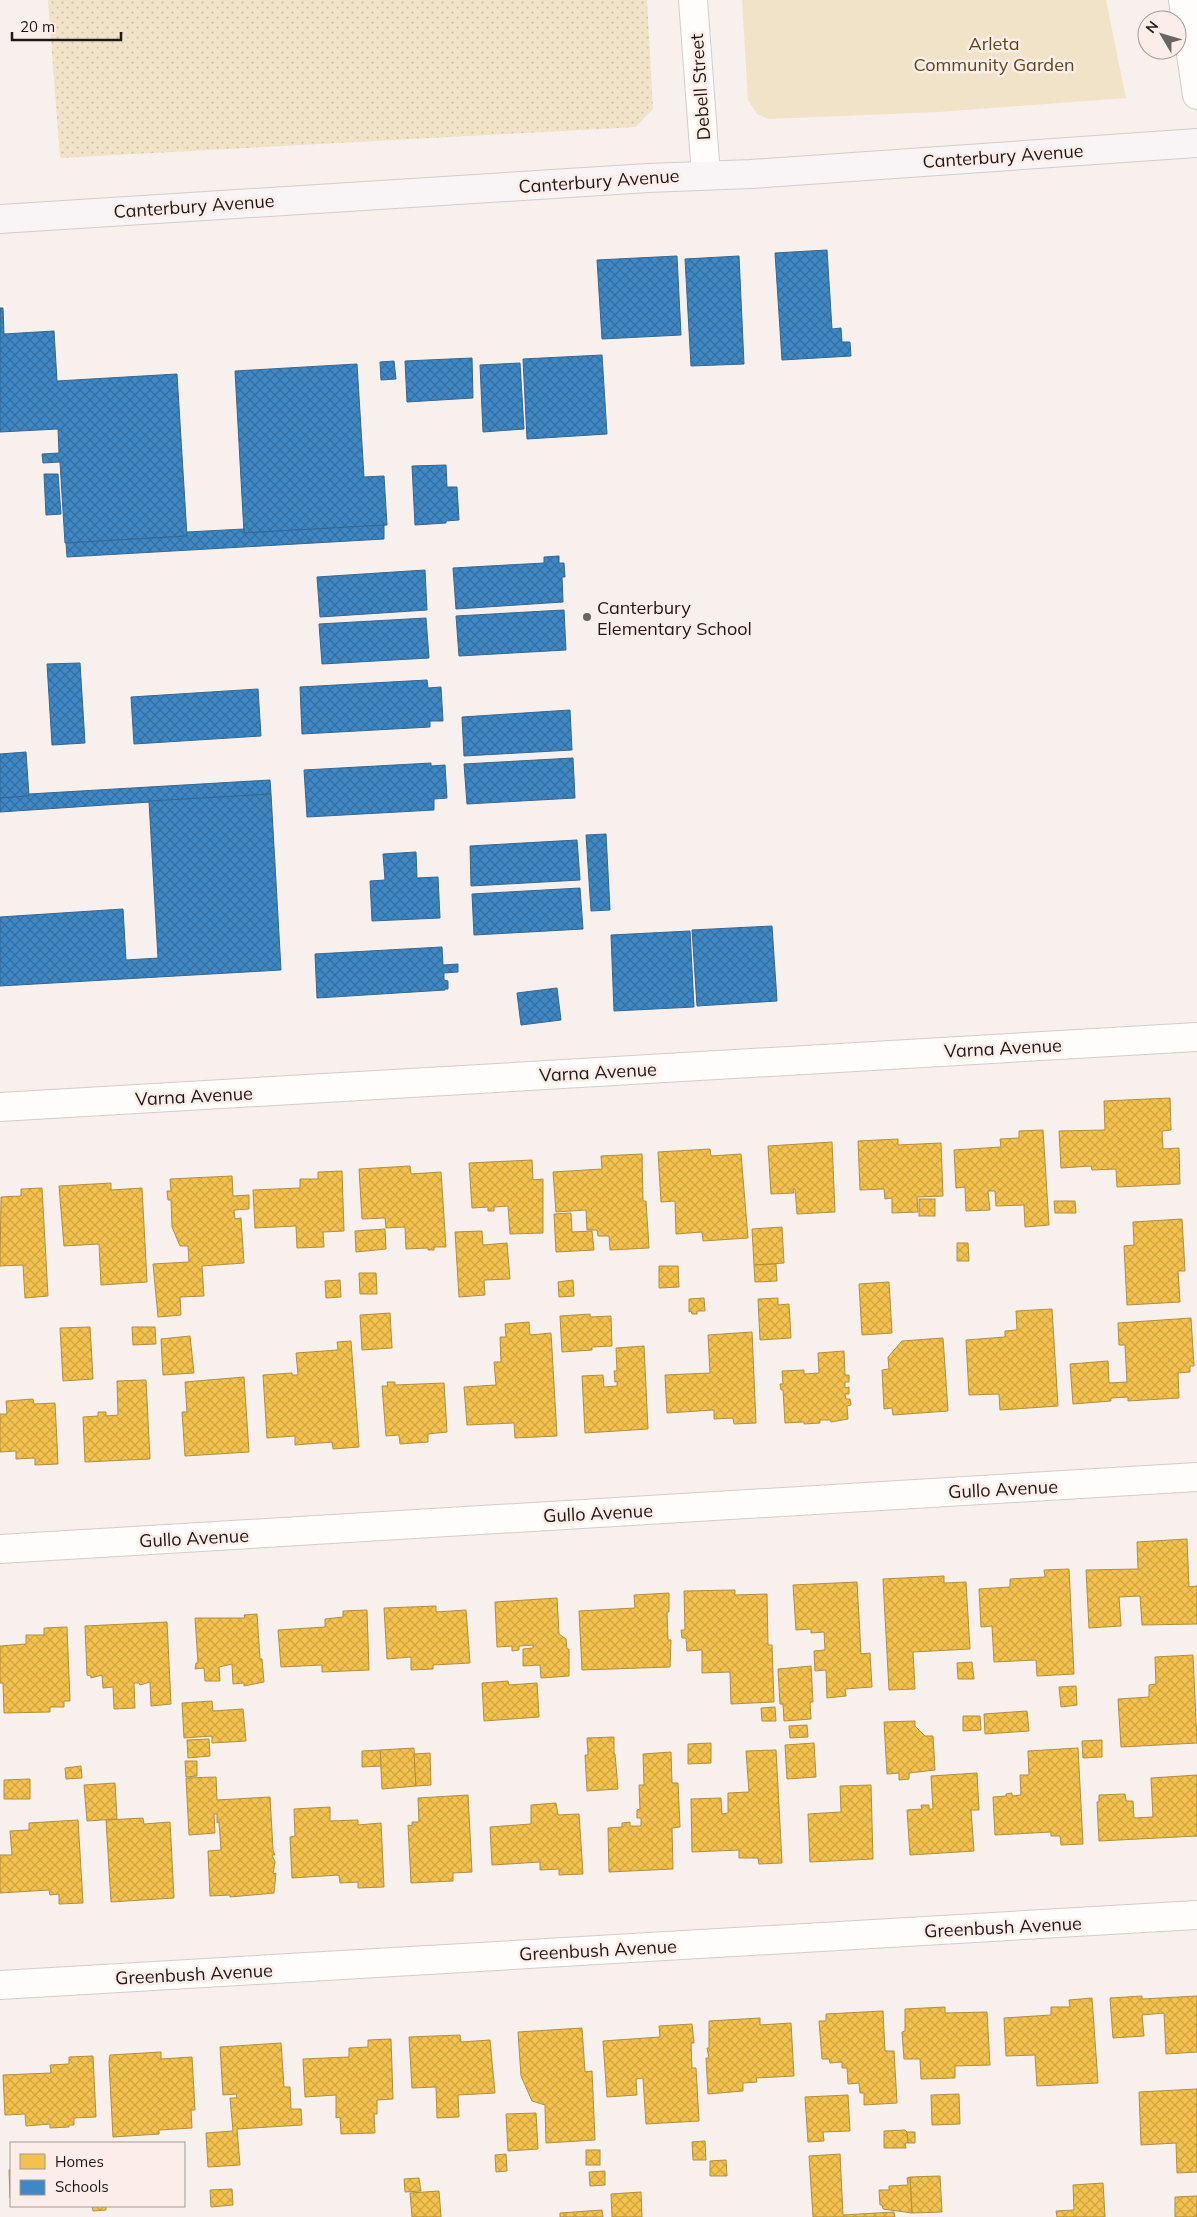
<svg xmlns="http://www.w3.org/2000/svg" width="1197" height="2217" viewBox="0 0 1197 2217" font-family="Mulish,sans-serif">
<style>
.grass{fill:url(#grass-dots)}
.garden{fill:#f1e3c8}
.homes{fill:url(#homes-cross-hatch);stroke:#b28f3e}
.schools{fill:url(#schools-cross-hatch);stroke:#356791}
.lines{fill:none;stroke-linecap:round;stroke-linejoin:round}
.street-casing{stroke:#d2cccb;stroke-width:30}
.secondary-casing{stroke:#d2cccb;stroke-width:30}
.street{stroke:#fefdfc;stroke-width:28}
.secondary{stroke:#f9f4f5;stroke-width:28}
.poi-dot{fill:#6a6462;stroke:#fdede8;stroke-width:2}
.labels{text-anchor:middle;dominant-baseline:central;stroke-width:5;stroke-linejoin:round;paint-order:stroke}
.park-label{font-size:18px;fill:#5c4815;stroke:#fdede8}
.street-label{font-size:18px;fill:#1e1917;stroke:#fdede8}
.poi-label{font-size:18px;fill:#1e1917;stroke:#fdede8;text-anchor:start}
</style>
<defs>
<pattern id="grass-dots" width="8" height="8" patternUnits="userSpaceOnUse" patternTransform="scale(1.25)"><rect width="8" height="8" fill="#f1e3c8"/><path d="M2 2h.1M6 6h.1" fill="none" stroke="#cec2ab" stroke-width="1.8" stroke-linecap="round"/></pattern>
<pattern id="homes-cross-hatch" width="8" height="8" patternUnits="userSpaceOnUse" patternTransform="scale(1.25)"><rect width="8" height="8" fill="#f2c14e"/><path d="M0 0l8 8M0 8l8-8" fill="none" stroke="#cfa543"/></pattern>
<pattern id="schools-cross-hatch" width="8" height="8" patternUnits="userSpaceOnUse" patternTransform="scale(1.25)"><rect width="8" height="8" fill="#3f88c5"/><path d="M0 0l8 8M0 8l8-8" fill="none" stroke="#346e9f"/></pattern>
</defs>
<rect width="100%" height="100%" fill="#f8f0ed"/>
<polygon class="grass" points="48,0 647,0 653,109 636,127 60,158"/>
<polygon class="garden" points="742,0 1106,0 1126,98 939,112 768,119 757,114 748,100"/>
<g class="homes">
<polygon points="1170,1098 1171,1130 1162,1131 1163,1149 1179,1148 1180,1184 1117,1187 1116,1169 1092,1170 1091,1166 1061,1168 1059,1131 1105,1130 1104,1101"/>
<polygon points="1043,1130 1049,1225 1025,1227 1024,1205 996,1206 995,1191 988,1191 990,1210 966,1211 965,1187 956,1188 954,1150 1001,1147 1000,1139 1019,1138 1019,1131"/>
<polygon points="898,1139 898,1145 941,1143 943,1196 917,1197 918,1212 892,1213 892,1198 885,1199 884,1189 860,1190 858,1141"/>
<polygon points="832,1142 835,1212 797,1214 795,1189 793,1189 794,1193 771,1194 768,1146"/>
<polygon points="710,1149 711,1156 741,1154 748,1238 703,1241 702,1232 676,1234 675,1201 661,1202 658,1152"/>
<polygon points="642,1154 643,1201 646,1201 649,1248 610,1250 609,1236 598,1236 597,1230 587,1230 586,1210 556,1212 553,1172 602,1169 601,1156"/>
<polygon points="532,1160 533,1180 543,1179 543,1233 510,1234 508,1206 494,1207 494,1211 488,1211 488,1207 472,1208 469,1163"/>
<polygon points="410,1166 411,1174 441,1172 446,1247 434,1247 434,1250 428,1250 428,1248 406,1249 405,1227 386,1228 385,1218 362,1219 359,1169"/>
<polygon points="342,1171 344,1231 323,1232 324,1247 297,1248 296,1226 255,1228 253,1190 300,1188 300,1179 318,1179 318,1172"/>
<polygon points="232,1176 233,1196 249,1195 249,1209 234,1210 235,1219 241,1218 244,1263 202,1266 204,1296 180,1297 181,1315 158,1317 153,1264 189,1262 188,1246 180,1246 172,1227 171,1200 168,1200 167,1191 171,1191 170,1179"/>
<polygon points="111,1183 111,1190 142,1188 147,1282 101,1285 99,1244 64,1246 59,1186"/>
<polygon points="42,1188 48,1296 25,1298 23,1265 0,1266 1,1197 21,1196 21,1189"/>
<rect x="919" y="1199" width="16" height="17"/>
<polygon points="1054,1201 1075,1201 1076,1213 1055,1213"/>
<polygon points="571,1213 572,1232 592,1231 594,1250 556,1252 554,1214"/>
<polygon points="1182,1219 1185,1271 1178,1271 1180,1302 1127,1305 1124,1246 1134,1245 1133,1222"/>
<polygon points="782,1227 784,1263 754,1265 752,1229"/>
<polygon points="385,1229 386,1249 356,1252 355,1231"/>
<polygon points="482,1231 483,1245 507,1243 510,1279 484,1280 485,1295 459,1297 455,1232"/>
<polygon points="957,1243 968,1243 969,1261 957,1261"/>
<polygon points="776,1264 777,1281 755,1282 754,1265"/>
<polygon points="659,1266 678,1266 679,1287 659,1288"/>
<polygon points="359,1273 376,1273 377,1294 360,1294"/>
<polygon points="340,1280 341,1297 326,1298 325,1281"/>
<polygon points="573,1280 574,1296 559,1297 558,1282"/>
<polygon points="889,1282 892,1333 862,1335 859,1284"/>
<polygon points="704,1298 705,1311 697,1311 697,1314 692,1314 691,1311 689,1312 689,1299"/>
<polygon points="778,1298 778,1305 789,1304 791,1338 760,1340 758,1299"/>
<polygon points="1052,1309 1058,1406 1000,1410 999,1394 969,1395 966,1340 1005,1337 1005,1331 1017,1330 1016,1311"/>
<polygon points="390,1313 392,1348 362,1350 360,1315"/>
<polygon points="590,1314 590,1317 611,1316 612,1346 592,1347 592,1350 562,1352 560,1316"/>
<polygon points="1191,1318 1194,1366 1190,1366 1190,1372 1178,1373 1179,1398 1128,1401 1128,1397 1111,1398 1111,1401 1073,1404 1070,1364 1108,1361 1109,1383 1127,1382 1125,1345 1119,1345 1118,1323"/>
<polygon points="529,1322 530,1335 551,1333 557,1436 515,1438 514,1423 467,1425 464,1387 496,1385 494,1362 501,1362 500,1337 506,1337 505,1324"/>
<polygon points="90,1327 93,1379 63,1381 60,1328"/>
<polygon points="132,1327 155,1327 156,1344 133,1345"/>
<polygon points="752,1332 756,1423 734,1424 733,1418 714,1419 714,1410 667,1413 665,1375 710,1373 708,1335"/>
<polygon points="190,1336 194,1373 163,1375 161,1339"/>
<polygon points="943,1338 948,1411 893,1415 892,1408 884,1409 882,1370 889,1369 888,1357 902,1341"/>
<polygon points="351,1341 359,1447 333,1449 332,1442 295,1445 295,1436 267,1438 263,1375 292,1373 292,1375 298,1375 296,1353 338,1350 337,1342"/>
<polygon points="644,1346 648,1429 585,1433 582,1376 603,1375 604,1387 617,1386 617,1381 615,1382 614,1371 617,1371 616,1348"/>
<polygon points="844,1351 845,1375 849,1375 849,1382 845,1382 845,1388 849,1387 849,1394 845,1394 846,1399 850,1399 851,1405 847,1406 848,1419 831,1422 830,1420 820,1420 820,1423 804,1424 804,1422 785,1423 783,1390 781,1390 780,1384 783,1384 782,1371 804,1370 804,1374 819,1373 818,1353"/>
<polygon points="244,1377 249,1452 185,1456 182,1412 187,1412 185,1382"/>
<polygon points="146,1380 150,1459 85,1462 83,1417 98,1416 98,1412 106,1412 106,1416 118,1415 117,1381"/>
<polygon points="387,1382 395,1382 395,1385 444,1383 447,1432 428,1434 428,1442 400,1444 399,1435 386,1436 382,1386 388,1386"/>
<polygon points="33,1399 34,1404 55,1403 58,1464 35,1465 35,1458 16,1459 16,1451 0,1452 0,1414 7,1414 6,1401"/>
<polygon points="1187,1539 1189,1587 1197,1586 1197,1624 1142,1625 1140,1596 1119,1597 1121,1626 1089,1628 1086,1570 1138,1569 1137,1542"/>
<polygon points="1069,1569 1074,1674 1037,1676 1036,1660 994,1662 992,1626 981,1627 979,1589 1010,1587 1010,1579 1045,1577 1044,1570"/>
<polygon points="944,1576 944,1583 966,1582 970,1649 913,1652 915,1689 889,1690 883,1579"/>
<polygon points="857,1582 861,1654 870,1653 872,1687 845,1689 846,1696 827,1698 826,1670 815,1671 814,1651 825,1650 824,1632 811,1633 811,1629 796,1630 793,1585"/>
<polygon points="735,1590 735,1595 767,1594 768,1645 772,1645 774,1702 731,1704 730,1672 702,1673 702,1650 687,1651 686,1638 682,1638 681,1630 685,1630 684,1591"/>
<polygon points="669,1593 669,1612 667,1612 668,1640 671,1640 670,1667 582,1670 579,1611 635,1608 634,1595"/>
<polygon points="557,1598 559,1634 566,1639 567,1649 569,1649 569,1676 541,1678 540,1665 523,1666 523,1649 533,1648 533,1645 519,1646 519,1650 512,1651 512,1646 497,1647 495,1602"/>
<polygon points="436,1606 436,1612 466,1610 470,1663 433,1665 433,1669 411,1670 411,1657 387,1659 384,1608"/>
<polygon points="367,1610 369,1670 322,1672 322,1665 281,1667 278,1630 325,1627 325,1619 343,1617 343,1611"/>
<polygon points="257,1614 260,1659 262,1659 264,1682 244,1686 244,1683 233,1684 232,1664 219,1667 220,1681 205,1681 204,1668 195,1669 196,1663 198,1663 195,1618 245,1618 244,1615"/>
<polygon points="167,1622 171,1704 151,1706 150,1682 140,1685 139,1683 134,1683 135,1708 114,1709 113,1687 103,1688 102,1675 91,1678 91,1676 87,1675 85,1626"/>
<polygon points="67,1627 70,1701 64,1701 64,1707 50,1707 50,1712 4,1713 3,1683 0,1683 0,1646 26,1644 26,1635 44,1635 44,1628"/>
<polygon points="1193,1655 1197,1743 1121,1747 1118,1699 1149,1697 1149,1685 1156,1684 1155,1657"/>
<polygon points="972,1662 974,1679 958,1679 957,1663"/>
<polygon points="811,1666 813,1702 810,1702 811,1719 784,1721 783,1704 780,1704 778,1669"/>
<polygon points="508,1681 509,1685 537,1683 539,1717 484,1721 482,1683"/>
<polygon points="1076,1686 1077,1705 1061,1707 1059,1687"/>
<polygon points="212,1701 213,1711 243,1709 246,1741 212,1743 212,1736 184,1738 182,1703"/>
<polygon points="775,1707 776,1721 762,1721 761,1708"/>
<polygon points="1027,1711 1029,1731 985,1734 984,1714"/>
<polygon points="963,1716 980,1716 981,1730 963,1731"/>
<polygon points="915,1721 915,1726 925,1736 933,1736 935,1770 909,1773 909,1779 899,1780 899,1773 887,1774 884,1722"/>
<polygon points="807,1725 808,1737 790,1738 789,1726"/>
<polygon points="614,1737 614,1754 615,1754 618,1789 587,1791 585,1755 588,1755 587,1738"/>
<polygon points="209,1739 210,1756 188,1758 187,1740"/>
<polygon points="1102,1740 1102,1757 1083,1758 1082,1741"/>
<polygon points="711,1743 711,1763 688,1764 688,1744"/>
<polygon points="814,1743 816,1777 787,1779 785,1745"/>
<polygon points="414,1748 416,1786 382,1789 380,1750"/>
<polygon points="1078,1748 1083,1844 1061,1845 1060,1836 1051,1836 1051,1832 995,1835 993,1797 1006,1796 1006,1794 1012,1793 1012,1796 1021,1795 1020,1775 1029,1775 1028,1751"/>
<polygon points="380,1750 381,1766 362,1767 362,1751"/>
<polygon points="776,1750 782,1863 759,1864 758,1858 739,1858 739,1850 692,1852 691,1799 721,1798 722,1814 728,1813 728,1793 749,1792 746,1751"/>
<polygon points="671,1752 672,1783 678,1783 680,1827 672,1828 673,1869 609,1872 608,1828 622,1827 622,1823 630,1822 630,1826 641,1826 641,1818 637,1818 637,1810 640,1809 639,1785 644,1785 643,1754"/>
<polygon points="430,1753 431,1785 416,1786 414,1754"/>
<polygon points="185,1761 197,1761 197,1776 186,1777"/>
<polygon points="81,1766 82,1778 66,1779 65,1768"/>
<polygon points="977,1773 979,1810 971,1810 974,1851 910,1855 907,1810 922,1809 921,1805 929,1805 929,1809 933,1809 931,1776"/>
<polygon points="1197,1775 1197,1836 1099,1841 1097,1802 1099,1802 1099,1795 1125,1794 1126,1801 1133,1801 1134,1818 1153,1817 1151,1778"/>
<polygon points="216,1777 217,1800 270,1797 273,1850 275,1855 272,1855 275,1862 273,1874 276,1873 274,1893 230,1897 230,1895 210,1896 208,1851 221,1850 219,1822 217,1823 217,1814 214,1814 215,1833 189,1835 186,1778"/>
<polygon points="30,1779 30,1799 4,1799 4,1780"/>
<polygon points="115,1783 117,1819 87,1821 84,1785"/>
<polygon points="871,1785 873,1859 810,1862 808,1814 841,1812 840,1786"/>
<polygon points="468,1795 472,1872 453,1873 453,1881 411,1883 408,1825 412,1826 412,1822 419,1822 418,1798"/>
<polygon points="556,1803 558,1815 579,1814 583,1874 559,1875 559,1869 540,1870 540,1862 492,1865 490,1827 531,1824 531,1805"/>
<polygon points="330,1807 330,1821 358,1820 358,1825 381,1823 384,1887 358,1888 358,1882 340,1883 339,1875 292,1878 290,1837 295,1836 294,1809"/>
<polygon points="143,1818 144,1824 170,1822 174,1898 111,1902 106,1820"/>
<polygon points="78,1820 83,1903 59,1904 59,1894 50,1895 49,1890 0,1893 0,1855 12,1855 10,1831 29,1830 29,1823"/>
<polygon points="1142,1996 1142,1999 1197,1996 1197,2052 1166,2054 1164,2013 1142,2015 1144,2036 1113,2038 1110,1998"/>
<polygon points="1092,1998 1098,2083 1037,2086 1035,2055 1006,2056 1004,2018 1051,2015 1051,2007 1070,2007 1069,2000"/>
<polygon points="945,2007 945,2013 987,2012 990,2065 955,2066 955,2078 921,2079 920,2059 904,2059 902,2032 905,2031 905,2009"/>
<polygon points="883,2011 885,2051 894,2051 897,2103 864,2105 864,2093 860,2093 859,2083 848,2084 847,2068 842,2068 842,2062 830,2063 829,2059 822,2059 819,2021 826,2021 826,2014"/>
<polygon points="760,2018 760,2025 791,2023 794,2076 756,2078 757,2082 743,2083 743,2091 708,2094 706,2058 709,2058 707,2048 709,2048 709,2021"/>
<polygon points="692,2024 694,2043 691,2043 692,2068 696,2068 699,2121 646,2124 643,2078 636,2079 637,2095 607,2097 603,2041 660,2037 659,2026"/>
<polygon points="582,2028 585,2072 592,2071 595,2140 546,2143 545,2105 532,2101 521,2076 518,2032"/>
<polygon points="460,2035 461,2042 490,2040 495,2093 458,2095 459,2117 437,2118 436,2087 412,2088 409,2037"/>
<polygon points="391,2039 393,2099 377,2100 377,2114 374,2114 375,2133 341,2134 340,2117 336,2118 336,2095 305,2097 303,2059 349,2057 349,2048 368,2047 368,2040"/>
<polygon points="281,2043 284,2087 290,2087 291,2109 301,2109 302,2125 237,2129 240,2165 208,2167 206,2133 233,2131 230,2098 237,2098 236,2094 223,2095 220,2047"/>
<polygon points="161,2052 161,2059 192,2057 195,2110 191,2110 192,2128 159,2130 159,2134 113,2137 109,2062 110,2055"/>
<polygon points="93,2056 96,2117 74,2118 74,2125 69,2125 69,2127 50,2128 50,2124 26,2126 25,2114 5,2115 3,2075 51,2073 50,2065 69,2064 69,2057"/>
<polygon points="1197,2089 1197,2172 1177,2173 1176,2143 1141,2145 1139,2092"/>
<polygon points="959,2094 960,2124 932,2125 931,2095"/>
<polygon points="848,2095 850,2131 823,2132 824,2141 808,2142 805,2097"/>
<polygon points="536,2113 538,2149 508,2151 506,2114"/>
<polygon points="905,2130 907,2132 908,2143 905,2143 906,2148 884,2148 884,2131"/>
<polygon points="907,2132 915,2132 915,2143 908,2143"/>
<polygon points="705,2141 706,2160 693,2160 692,2142"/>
<rect x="586" y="2150" width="14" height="15"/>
<polygon points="506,2154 507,2171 496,2172 495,2155"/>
<polygon points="840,2154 843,2215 894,2212 895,2217 813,2217 809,2156"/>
<polygon points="726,2160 727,2176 710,2176 710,2161"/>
<polygon points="9,2170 11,2170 11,2198 10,2198"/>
<polygon points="605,2171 605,2185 590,2186 589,2172"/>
<polygon points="940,2176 942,2212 912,2213 910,2177"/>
<polygon points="910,2177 912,2213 883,2209 882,2205 880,2205 879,2190 889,2190 889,2186 908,2185 907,2178"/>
<polygon points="419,2178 421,2191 405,2192 404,2179"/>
<polygon points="1103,2183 1105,2217 1057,2217 1056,2211 1074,2210 1073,2185"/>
<polygon points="232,2189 233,2205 211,2207 210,2190"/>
<polygon points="439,2191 441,2217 412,2217 410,2193"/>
<polygon points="641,2192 642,2217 612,2217 611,2194"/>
<polygon points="1197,2196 1197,2217 1175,2217 1175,2197"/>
<polygon points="92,2206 106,2206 106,2210 93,2211"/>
<polygon points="602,2210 603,2217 560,2217 560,2213"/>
</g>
<g class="schools">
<polygon points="827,250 832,329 841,328 842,342 850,342 851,356 782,360 775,253"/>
<polygon points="677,256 681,335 602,339 597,260"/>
<polygon points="739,256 744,364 691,366 685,259"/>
<polygon points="0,308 3,308 4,334 54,331 57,381 177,374 187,536 65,543 60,462 43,463 42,454 59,453 58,429 0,432"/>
<polygon points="602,355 607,434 527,439 523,359"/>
<polygon points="472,358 473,398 407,402 405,361"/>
<polygon points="394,361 396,379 381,380 380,362"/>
<polygon points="520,363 524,429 483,432 480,365"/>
<polygon points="357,364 364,477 384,476 387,525 244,533 235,371"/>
<polygon points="446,465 447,487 457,487 459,520 446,521 446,523 415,525 412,466"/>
<polygon points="44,474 58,474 61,514 46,515"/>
<polygon points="384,525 384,539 67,557 66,543 187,536 187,532 244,529 244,533"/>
<polygon points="559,556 559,563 564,563 565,577 562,577 563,602 456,609 453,568 544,563 544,557"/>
<polygon points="425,570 427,610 320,617 317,577"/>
<polygon points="564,610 566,650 459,656 456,616"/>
<polygon points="426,618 429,658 322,664 319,624"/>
<polygon points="80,663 85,743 52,745 47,664"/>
<polygon points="427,680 428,688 441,687 443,721 430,721 430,727 302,734 300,687"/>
<polygon points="258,689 261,736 134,744 131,697"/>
<polygon points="570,710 572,750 464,756 462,717"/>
<polygon points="26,752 29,796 0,798 0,754"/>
<polygon points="573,758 575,798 467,804 464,764"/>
<polygon points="431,763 431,766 445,765 447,798 434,799 434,810 307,817 304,770"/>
<polygon points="270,780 271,794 0,812 0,798 29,796 29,794"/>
<polygon points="271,794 281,970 0,986 0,917 123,909 126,960 158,958 149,801"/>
<polygon points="606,834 610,910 591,911 586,835"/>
<polygon points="577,840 580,880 471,886 470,846"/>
<polygon points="416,852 417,878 438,877 440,918 372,921 370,881 385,880 383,854"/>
<polygon points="580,888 583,929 474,935 472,894"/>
<polygon points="772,926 777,1001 697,1006 692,930"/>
<polygon points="690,931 694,1007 614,1011 611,935"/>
<polygon points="442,947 443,965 458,964 458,972 444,973 444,980 448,981 448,989 445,989 445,990 317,998 315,954"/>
<polygon points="557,988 561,1020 521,1025 517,993"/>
</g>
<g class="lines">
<g class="street-casing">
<g id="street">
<polyline points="693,0 706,175"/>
<polyline points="1183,0 1197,95"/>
<polyline points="0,1107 1197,1037"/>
<polyline points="0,1549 1197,1477"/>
<polyline points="0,1985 1197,1915"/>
</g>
</g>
<g class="secondary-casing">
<polyline id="secondary" points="0,219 648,178 751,174 1197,143"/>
</g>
<use href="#street" class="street"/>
<use href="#secondary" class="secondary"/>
</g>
<circle class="poi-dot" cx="587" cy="617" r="5"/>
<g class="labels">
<g class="park-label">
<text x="994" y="43">Arleta<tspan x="994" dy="21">Community Garden</tspan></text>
</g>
<g class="street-label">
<text transform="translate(700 87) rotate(-94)">Debell Street</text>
<text transform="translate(1003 156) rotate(-4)">Canterbury Avenue</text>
<text transform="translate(599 181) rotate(-4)">Canterbury Avenue</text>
<text transform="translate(194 206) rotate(-4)">Canterbury Avenue</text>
<text transform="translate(1003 1048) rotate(-3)">Varna Avenue</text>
<text transform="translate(598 1072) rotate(-3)">Varna Avenue</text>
<text transform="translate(194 1096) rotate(-3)">Varna Avenue</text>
<text transform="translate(1003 1489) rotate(-3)">Gullo Avenue</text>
<text transform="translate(598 1513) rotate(-3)">Gullo Avenue</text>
<text transform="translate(194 1538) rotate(-3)">Gullo Avenue</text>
<text transform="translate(1003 1927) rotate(-3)">Greenbush Avenue</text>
<text transform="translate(598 1950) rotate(-3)">Greenbush Avenue</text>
<text transform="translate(194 1974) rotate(-3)">Greenbush Avenue</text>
</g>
<g class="poi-label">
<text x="597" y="607">Canterbury<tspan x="597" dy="21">Elementary School</tspan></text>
</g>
</g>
<rect x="10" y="2142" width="175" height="65" fill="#fdede8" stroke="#a49894"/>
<rect x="20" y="2154" width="25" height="15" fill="#f2c14e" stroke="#a49894"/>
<text x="55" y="2167" font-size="15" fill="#1e1917">Homes</text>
<rect x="20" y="2180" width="25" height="15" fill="#3f88c5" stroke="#a49894"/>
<text x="55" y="2192" font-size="15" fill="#1e1917">Schools</text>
<g transform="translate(1162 35) rotate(308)"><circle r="24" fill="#fdede8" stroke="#a49894"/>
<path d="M0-4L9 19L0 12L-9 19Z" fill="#6a6462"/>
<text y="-8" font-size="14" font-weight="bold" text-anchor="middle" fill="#1e1917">N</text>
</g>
<path d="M12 32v8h109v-8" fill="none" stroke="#1e1917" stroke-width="2.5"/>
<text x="20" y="32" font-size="15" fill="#1e1917" stroke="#fdede8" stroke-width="4" paint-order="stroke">20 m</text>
</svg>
